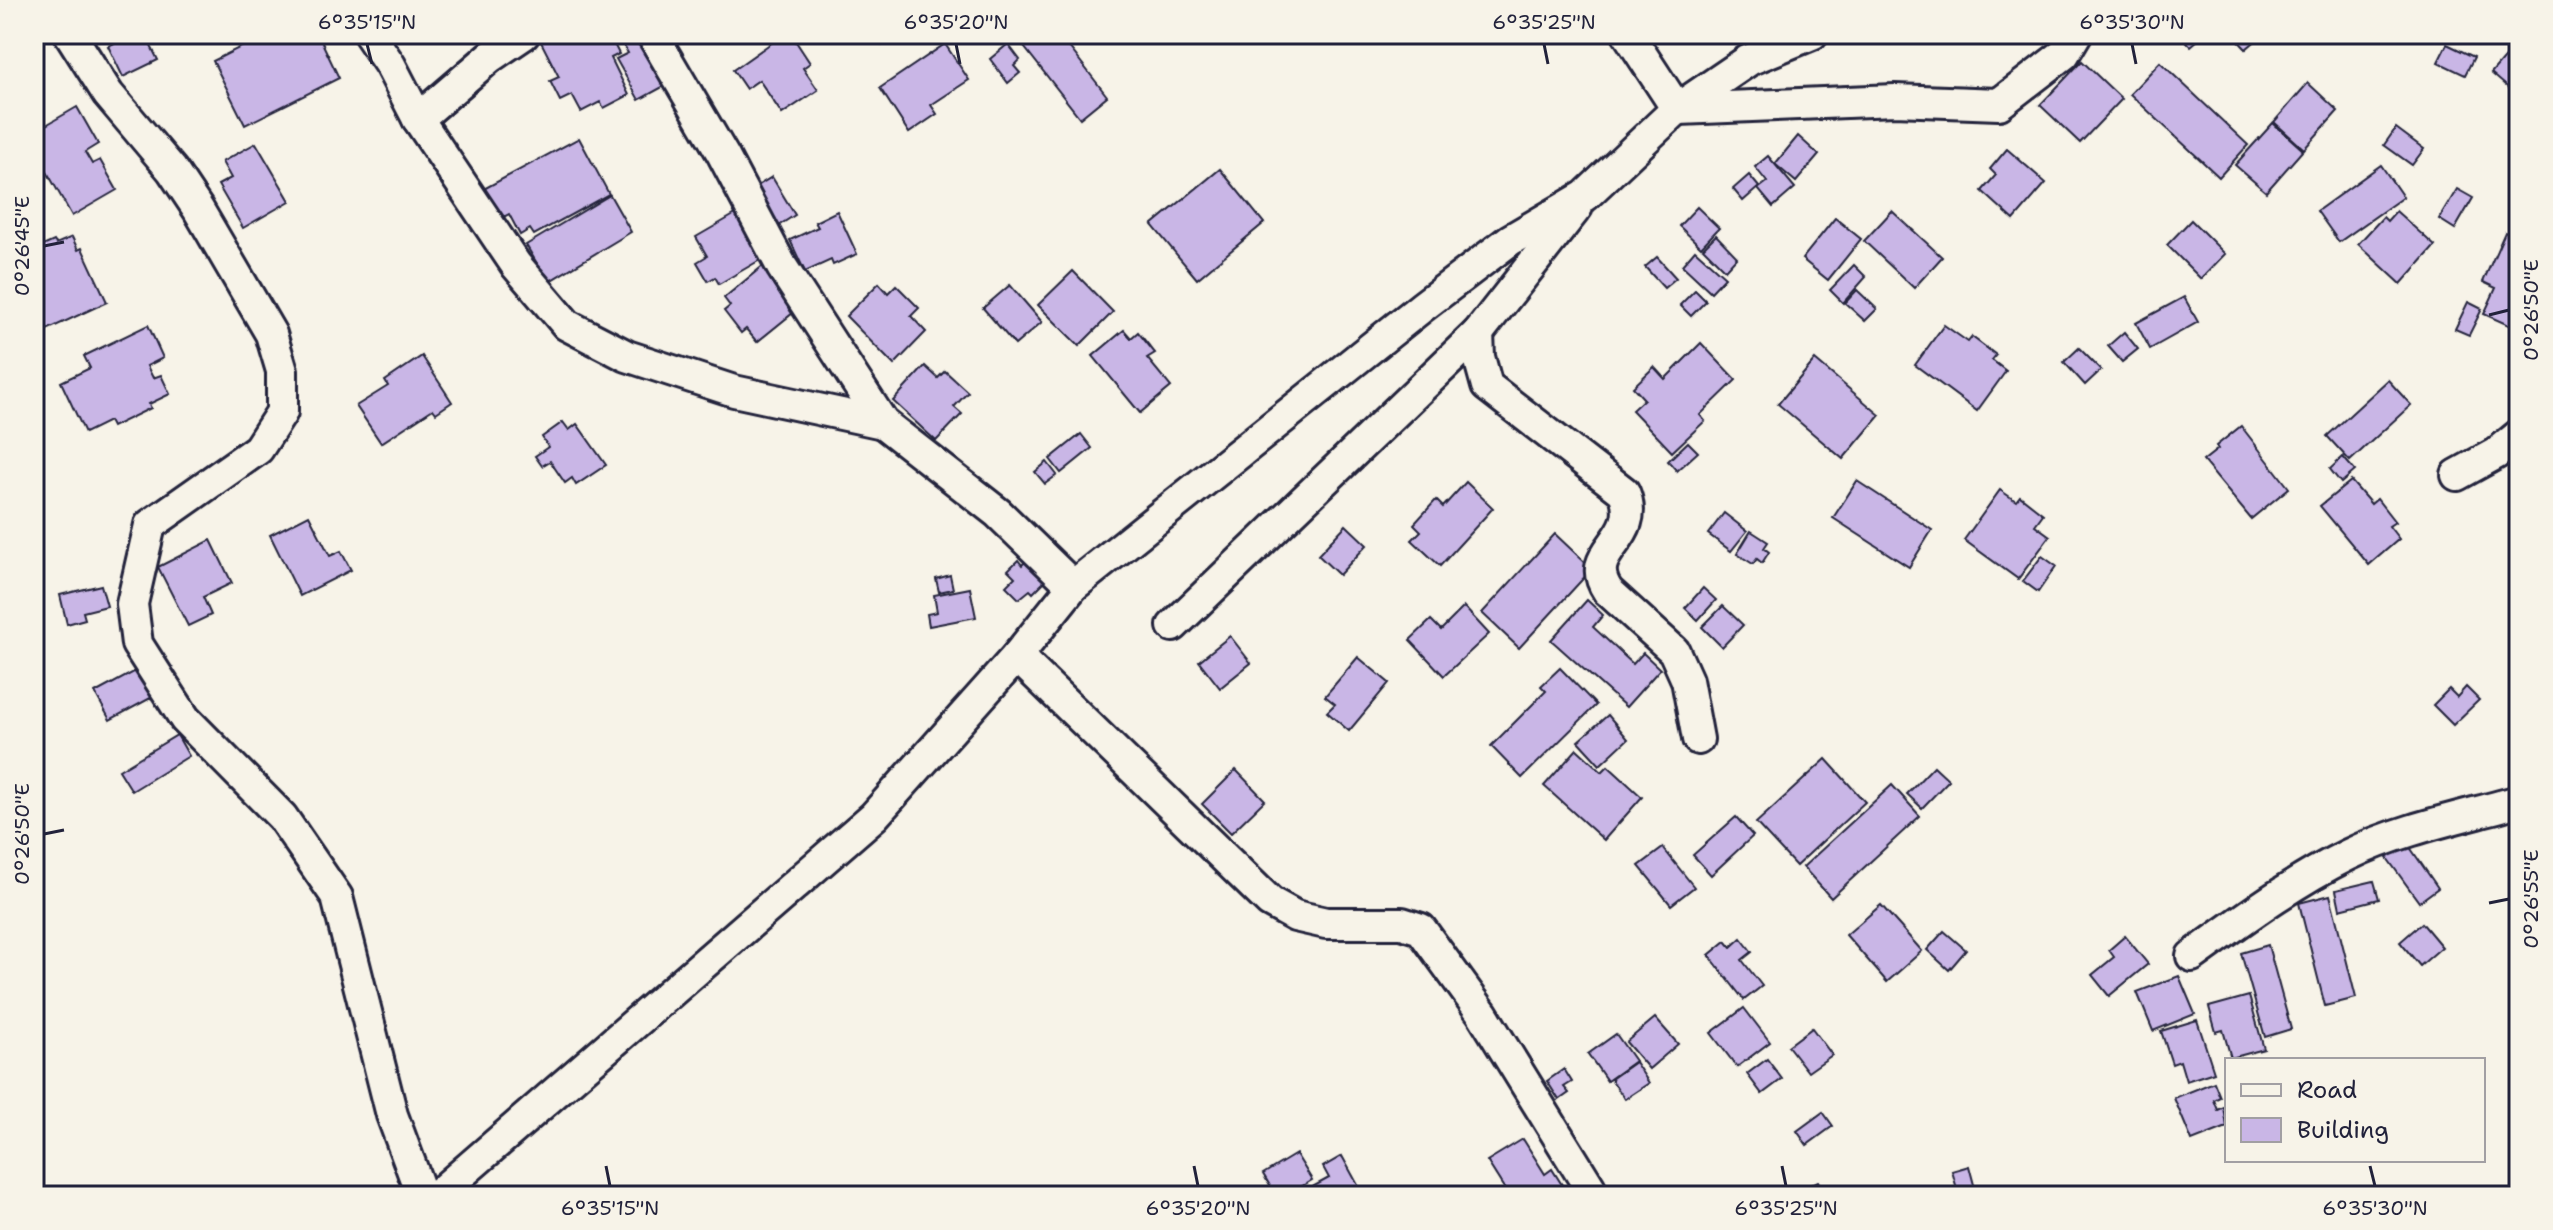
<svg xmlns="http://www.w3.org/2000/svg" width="2553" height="1230" viewBox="0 0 2553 1230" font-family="'Shantell Sans',sans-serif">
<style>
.building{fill:#c9b6e6;stroke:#22223b;stroke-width:2}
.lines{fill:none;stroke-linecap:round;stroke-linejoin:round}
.minor-casing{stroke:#22223b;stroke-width:36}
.minor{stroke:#f7f3e8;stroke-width:30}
.ticks{fill:none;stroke:#22223b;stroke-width:3}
.neatline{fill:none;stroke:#22223b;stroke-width:3}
.ticks-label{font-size:20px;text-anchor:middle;fill:#22223b}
</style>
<rect width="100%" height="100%" fill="#f7f3e8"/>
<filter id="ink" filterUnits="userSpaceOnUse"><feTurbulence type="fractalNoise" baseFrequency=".0125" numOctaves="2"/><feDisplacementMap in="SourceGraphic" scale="16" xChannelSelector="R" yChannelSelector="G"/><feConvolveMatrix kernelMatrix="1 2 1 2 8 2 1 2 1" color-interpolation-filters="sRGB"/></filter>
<g filter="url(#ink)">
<g class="building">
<polygon points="133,34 145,34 158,60 123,77 108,46"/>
<polygon points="267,34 318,34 339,78 245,125 213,61"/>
<polygon points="547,34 609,34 619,54 611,58 629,95 604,108 600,102 581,112 572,95 560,101 550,81 559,77 539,38"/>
<polygon points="617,34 640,34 668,84 639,100 616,59 628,53"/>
<polygon points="784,34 791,34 810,63 803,68 818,90 782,114 759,80 746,89 733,70"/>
<polygon points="874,34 895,34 882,45"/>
<polygon points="1014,34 1059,34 1107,96 1080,118"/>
<polygon points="2185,34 2205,34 2191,46 2182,37"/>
<polygon points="2232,34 2271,34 2265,40 2261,36 2246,49"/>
<polygon points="945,44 969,80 931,105 937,114 909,133 880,88"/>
<polygon points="1008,44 1020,60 1014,66 1020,73 1008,83 990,59"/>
<polygon points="2447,44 2474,57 2465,75 2438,62"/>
<polygon points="2515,45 2519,48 2519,97 2491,73"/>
<polygon points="2082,61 2122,99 2080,143 2040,105"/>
<polygon points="2160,62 2248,145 2219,177 2130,94"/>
<polygon points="2308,83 2338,111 2304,149 2274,122"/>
<polygon points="77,107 98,144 85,152 92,164 100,160 117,190 72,216 34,149 34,132"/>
<polygon points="2273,123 2303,150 2266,192 2235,165"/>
<polygon points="2396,128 2424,149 2412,165 2384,145"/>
<polygon points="1798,136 1819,155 1796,182 1775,164"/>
<polygon points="579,138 609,194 534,235 530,229 520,235 509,214 494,222 478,192"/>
<polygon points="2519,140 2519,170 2509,166"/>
<polygon points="256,143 290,201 243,228 218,185 231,178 222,162"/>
<polygon points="2007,149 2046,183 2014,220 1982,191 1996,175 1990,169"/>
<polygon points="1768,156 1795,188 1773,207 1758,189 1767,182 1755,167"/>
<polygon points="2381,165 2403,197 2339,242 2317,211"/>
<polygon points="1220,169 1264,223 1197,279 1152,225"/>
<polygon points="1749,175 1759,187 1743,201 1733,189"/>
<polygon points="772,177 795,215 770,231 746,193"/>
<polygon points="2457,189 2473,198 2455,229 2439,219"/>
<polygon points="610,195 631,232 548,282 526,245"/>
<polygon points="1697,207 1719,228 1701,247 1679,226"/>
<polygon points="746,208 772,253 719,284 715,277 708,281 697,262 707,256 696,237"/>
<polygon points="837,211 857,254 833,265 831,260 805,272 790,240 818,227 815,222"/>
<polygon points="1892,211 1942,257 1914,288 1864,241"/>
<polygon points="2396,211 2435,246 2401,284 2358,244 2383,217 2387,221"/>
<polygon points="1835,218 1861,239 1828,280 1802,259"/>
<polygon points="2191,220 2225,254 2201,279 2167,245"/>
<polygon points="2515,223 2519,225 2519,319 2515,328 2484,314 2496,288 2483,282 2505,232 2509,234"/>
<polygon points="1716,235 1737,257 1725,270 1703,248"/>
<polygon points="72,237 78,250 82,248 107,302 34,336 34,324 41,321 34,307 34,250 54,241 56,244"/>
<polygon points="1695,250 1725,277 1711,292 1682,265"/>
<polygon points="1657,257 1676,278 1664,288 1645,267"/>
<polygon points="764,265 799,308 757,342 746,329 741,333 724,311 730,306 724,298"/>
<polygon points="1854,265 1866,277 1843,303 1830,290"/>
<polygon points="1073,271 1113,312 1079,346 1038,305"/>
<polygon points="879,283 888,293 896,285 919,308 911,316 926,332 894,365 846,316"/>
<polygon points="1010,285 1042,322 1015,345 983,308"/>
<polygon points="1695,290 1706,301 1691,316 1680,305"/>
<polygon points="1857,290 1877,309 1865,321 1845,303"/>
<polygon points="2184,297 2198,322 2150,349 2136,323"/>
<polygon points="2468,302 2482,309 2469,335 2455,329"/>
<polygon points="148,325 163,358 147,366 153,378 161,375 170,394 149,404 151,408 112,427 109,421 85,433 61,382 90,368 84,356"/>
<polygon points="1944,325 1968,342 1972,337 1996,355 1992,360 2006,371 1977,411 1915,365"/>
<polygon points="1124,330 1131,338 1138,332 1155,353 1147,358 1171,387 1140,413 1093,356"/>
<polygon points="2124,332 2138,349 2122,362 2108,346"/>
<polygon points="1701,343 1736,380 1700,415 1705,421 1672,452 1632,410 1644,399 1633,387 1654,367 1665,379"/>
<polygon points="2079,348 2101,370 2085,385 2064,362"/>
<polygon points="422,356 452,402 436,413 433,409 381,443 356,406 388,386 385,381"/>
<polygon points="1815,360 1880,415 1843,459 1778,404"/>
<polygon points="925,366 938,378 945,371 968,392 954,407 962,414 936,441 893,401"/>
<polygon points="2388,380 2411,405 2350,461 2327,436"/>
<polygon points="563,422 569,430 577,424 606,465 576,485 572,478 565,483 550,461 542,466 535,456 548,447 542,437"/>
<polygon points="2241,426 2289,488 2251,519 2203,461 2218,449 2216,446"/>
<polygon points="1081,434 1092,448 1061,473 1050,459"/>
<polygon points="1688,442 1698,452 1677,471 1668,461"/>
<polygon points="2343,457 2355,471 2341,483 2330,469"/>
<polygon points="1047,462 1057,475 1045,484 1035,472"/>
<polygon points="1857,481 1932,530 1909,567 1833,518"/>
<polygon points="2351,481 2371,504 2377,499 2395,522 2389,526 2399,539 2369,565 2320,506"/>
<polygon points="1466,482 1493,508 1440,566 1412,540 1421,531 1414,524 1436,500 1443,507"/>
<polygon points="2000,490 2016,501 2020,496 2043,514 2035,525 2050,536 2018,579 1964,540"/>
<polygon points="1724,513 1747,531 1731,551 1708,534"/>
<polygon points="309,515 330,556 341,551 351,570 300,596 270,535"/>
<polygon points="1346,525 1367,545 1339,575 1318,555"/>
<polygon points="1751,531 1768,542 1764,548 1769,552 1762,563 1757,559 1753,564 1737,554"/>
<polygon points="1555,534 1592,569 1519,648 1482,613"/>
<polygon points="211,540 232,583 203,597 211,615 188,626 158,567"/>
<polygon points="1032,555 1051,575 1033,593 1030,590 1019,599 1006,586 1015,577 1008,570 1018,560 1022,565"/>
<polygon points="2042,556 2056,566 2038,592 2023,581"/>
<polygon points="950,575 953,589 939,592 936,579"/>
<polygon points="101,585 107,606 83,612 85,619 67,624 60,595"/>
<polygon points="970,588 976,617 929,626 927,614 937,612 934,595"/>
<polygon points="1703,588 1716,600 1698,620 1685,608"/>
<polygon points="1587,600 1603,615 1593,627 1633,664 1643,653 1660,669 1626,707 1551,640"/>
<polygon points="1723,606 1743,625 1722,647 1702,627"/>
<polygon points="1464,607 1489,634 1444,676 1410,640 1431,620 1441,630"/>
<polygon points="1230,636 1251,663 1220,688 1199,661"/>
<polygon points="1358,657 1389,683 1349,731 1327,712 1335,704 1325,696"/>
<polygon points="143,667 158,694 110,720 95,693"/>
<polygon points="1560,668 1596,705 1522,778 1491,746 1546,691 1541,686"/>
<polygon points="2466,687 2479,700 2453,725 2433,705 2449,689 2457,697"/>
<polygon points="1608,715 1628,739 1600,765 1578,741"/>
<polygon points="177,735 189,756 132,791 119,770"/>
<polygon points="1577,749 1602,772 1608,766 1642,797 1604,840 1544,786"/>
<polygon points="1826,759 1865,802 1796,866 1756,823"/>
<polygon points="1934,766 1949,780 1922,808 1907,794"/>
<polygon points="1236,770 1265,800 1231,833 1202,804"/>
<polygon points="1892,785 1920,816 1831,898 1803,867"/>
<polygon points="1736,817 1753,836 1711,875 1693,855"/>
<polygon points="2407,843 2438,888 2419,902 2387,858"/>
<polygon points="1663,848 1694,887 1671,905 1639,866"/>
<polygon points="2374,881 2379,899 2340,909 2336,890"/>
<polygon points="2330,895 2356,998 2325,1006 2299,903"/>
<polygon points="1881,905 1922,951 1887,982 1846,935"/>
<polygon points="2422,923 2442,947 2420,966 2400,942"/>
<polygon points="1944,931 1966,950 1949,970 1927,950"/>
<polygon points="2125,936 2148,964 2109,996 2092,975 2114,957 2109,950"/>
<polygon points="1741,938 1752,952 1742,960 1762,986 1744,1000 1709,955 1726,941 1731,947"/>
<polygon points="2268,945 2291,1029 2265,1037 2241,953"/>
<polygon points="2179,976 2195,1014 2153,1031 2137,992"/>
<polygon points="2249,996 2264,1049 2231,1058 2223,1030 2216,1032 2209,1007"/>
<polygon points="1744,1008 1770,1042 1737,1067 1711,1033"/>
<polygon points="1655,1018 1678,1044 1649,1069 1626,1042"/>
<polygon points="2197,1020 2214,1072 2186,1081 2180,1061 2172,1064 2161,1031"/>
<polygon points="1812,1028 1832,1055 1808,1072 1788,1046"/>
<polygon points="1616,1034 1635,1061 1607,1081 1588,1054"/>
<polygon points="1767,1059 1782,1079 1762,1094 1747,1074"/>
<polygon points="1635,1062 1649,1083 1625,1099 1611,1079"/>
<polygon points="1564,1069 1572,1082 1564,1087 1569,1093 1559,1100 1547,1081"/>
<polygon points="2214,1082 2220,1097 2214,1100 2218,1110 2224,1107 2227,1127 2192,1141 2174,1098"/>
<polygon points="1823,1112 1833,1126 1807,1145 1797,1131"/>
<polygon points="1523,1139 1545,1174 1552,1169 1569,1196 1509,1196 1487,1161"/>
<polygon points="1296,1154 1312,1180 1286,1196 1276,1196 1263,1174"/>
<polygon points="1342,1156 1364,1196 1296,1196 1329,1178 1323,1167"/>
<polygon points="1969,1166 1977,1196 1959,1196 1952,1171"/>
<polygon points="1818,1181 1825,1196 1788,1195"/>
</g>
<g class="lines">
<g class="minor-casing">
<g id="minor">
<polyline points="70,34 108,94 172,170 198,209 271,334 282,371 282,412 258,449 150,525 132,604 137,644 185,719 282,817 337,897 392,1115 422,1196"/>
<polyline points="369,34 390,65 418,119 516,265 567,325 627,356 734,391 883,423"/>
<polyline points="652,34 723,155 782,267 883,423 998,513 1073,586"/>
<polyline points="1628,34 1677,109"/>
<polyline points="1679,109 1895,100 1999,104 2064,54 2076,34"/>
<polyline points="418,119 490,57 524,34"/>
<path d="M1478,333L1479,357L1487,386L1624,492C1644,541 1580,550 1608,591L1674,651L1687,680L1698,739"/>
<polyline points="2457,475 2497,453 2519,435"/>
<polyline points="1173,626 1478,333 1577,207"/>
<polyline points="1017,656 1270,902 1295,916 1326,923 1402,923 1421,929 1482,1013 1590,1188"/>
<path d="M2192,956C2242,920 2293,882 2348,855C2401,829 2462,817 2519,801"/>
<polyline points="436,1196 874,816 1017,656 1073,586 1422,307 1510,240 1585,196 1677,109 1749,60 1812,34"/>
</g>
</g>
<use href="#minor" class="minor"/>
</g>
</g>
<path class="ticks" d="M367,44L372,64M956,44L960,64M1544,44L1548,64M2132,44L2136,64M44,246L64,242M2489,315L2509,310M44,834L64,830M2489,903L2509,899M606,1166L610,1186M1194,1166L1198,1186M1782,1166L1786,1186M2370,1166L2375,1186"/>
<rect width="2553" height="1230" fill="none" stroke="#f7f3e8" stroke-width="88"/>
<rect x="2225" y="1058" width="260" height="104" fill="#f7f3e8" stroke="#a29fa3" stroke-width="2"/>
<rect x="2241" y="1084" width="40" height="12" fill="#f7f3e8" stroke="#a29fa3" stroke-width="2"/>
<text x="2297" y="1098" font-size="24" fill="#22223b">Road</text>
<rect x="2241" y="1118" width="40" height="24" fill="#c9b6e6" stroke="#a29fa3" stroke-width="2"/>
<text x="2297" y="1138" font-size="24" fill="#22223b">Building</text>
<rect x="44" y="44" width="2465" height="1142" class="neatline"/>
<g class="ticks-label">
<text x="367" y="29">6°35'15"N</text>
<text x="956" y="29">6°35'20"N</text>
<text x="1544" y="29">6°35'25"N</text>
<text x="2132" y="29">6°35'30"N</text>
<text transform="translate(22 246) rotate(-90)" y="7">0°26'45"E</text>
<text transform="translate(2531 310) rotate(-90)" y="7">0°26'50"E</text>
<text transform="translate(22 834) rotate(-90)" y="7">0°26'50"E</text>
<text transform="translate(2531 899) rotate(-90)" y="7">0°26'55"E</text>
<text x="610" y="1215">6°35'15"N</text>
<text x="1198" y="1215">6°35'20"N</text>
<text x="1786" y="1215">6°35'25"N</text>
<text x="2375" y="1215">6°35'30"N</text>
</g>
</svg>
